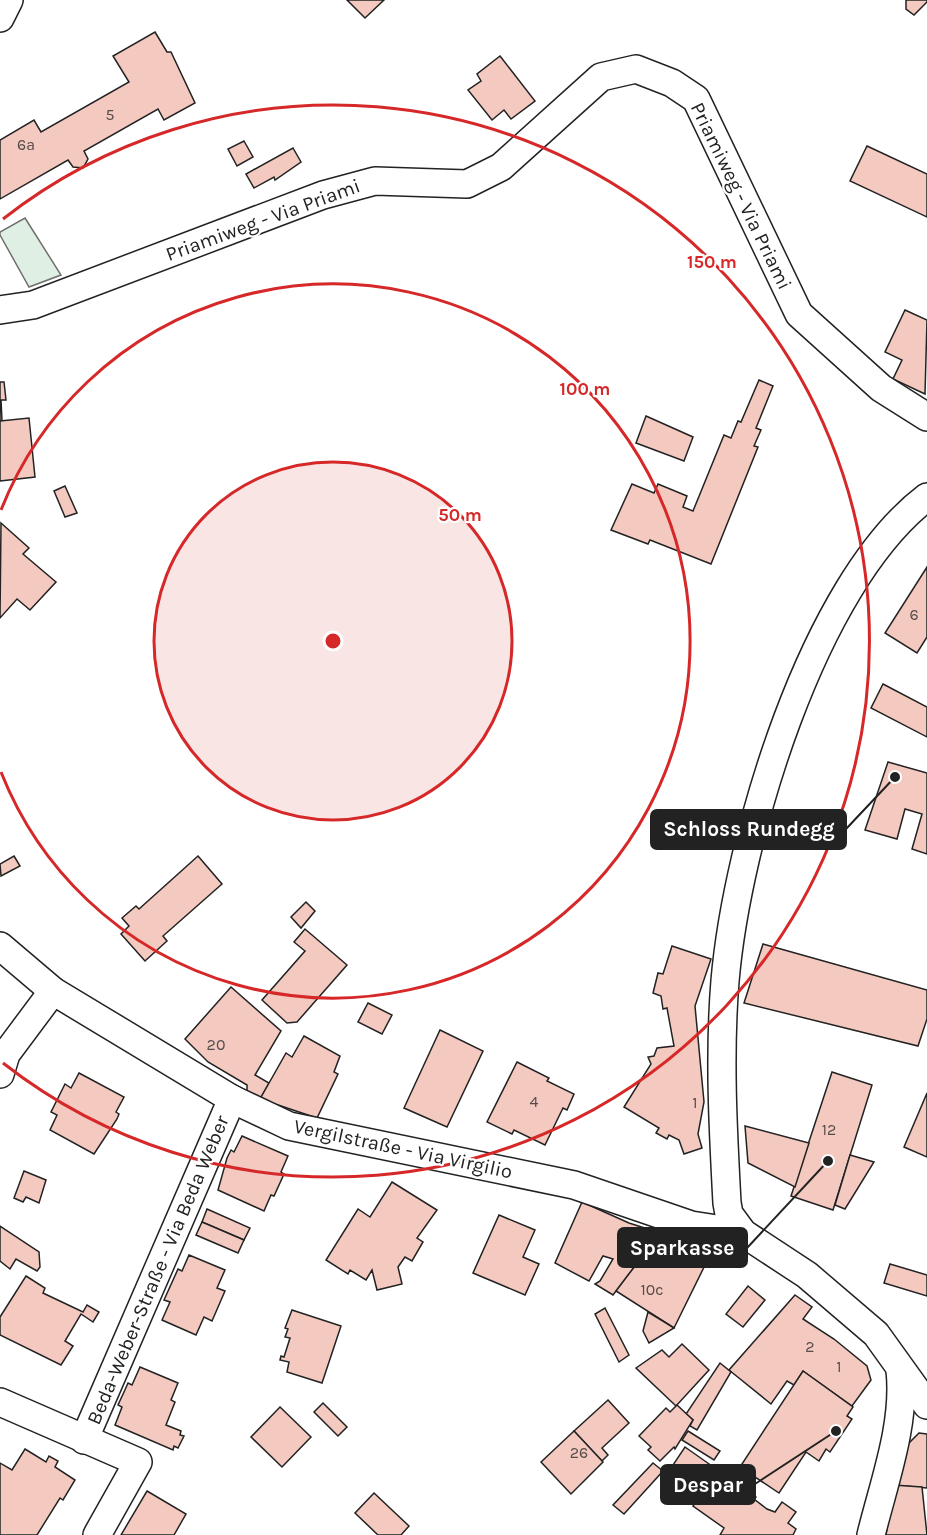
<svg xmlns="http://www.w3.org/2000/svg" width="927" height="1535" viewBox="0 0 927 1535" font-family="Karla,sans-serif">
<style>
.green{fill:#e0efe3;stroke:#6f6f6f;stroke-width:1.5}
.building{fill:#f3c9c0;stroke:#222;stroke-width:1.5}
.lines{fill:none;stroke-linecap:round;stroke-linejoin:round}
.minor-casing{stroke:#222;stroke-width:30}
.minor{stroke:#fff;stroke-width:27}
.ring{fill:none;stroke:#d62828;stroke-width:3}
.labels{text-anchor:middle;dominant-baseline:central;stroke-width:4.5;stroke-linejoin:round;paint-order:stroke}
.number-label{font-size:16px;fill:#564c4a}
.street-label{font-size:20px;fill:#222;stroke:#fff}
.centre{fill:#d62828;stroke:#fff;stroke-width:3}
.ring-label{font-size:18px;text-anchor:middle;font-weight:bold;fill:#d62828;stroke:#fff;stroke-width:4.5;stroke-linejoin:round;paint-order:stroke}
.leader{fill:none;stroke:#222;stroke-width:2}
.callout-dot{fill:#222;stroke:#fff;stroke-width:2}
.callout{fill:#222;stroke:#222;stroke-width:2}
.callout-label{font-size:21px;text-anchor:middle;font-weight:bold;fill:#fff}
</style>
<rect width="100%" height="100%" fill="#fff"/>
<polygon class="green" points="25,218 61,275 29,287 0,235 0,232"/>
<g class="building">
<polygon points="347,0 384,0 365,18"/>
<polygon points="906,0 927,0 927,2 914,15 906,9"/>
<polygon points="155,32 167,52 171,52 195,103 164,120 158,109 84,151 88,159 83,168 73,167 68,160 0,199 0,140 34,120 41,132 129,82 113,56"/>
<polygon points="500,56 535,101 511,119 504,110 492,120 468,90 481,81 477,74"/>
<polygon points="244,141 253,157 237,166 228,149"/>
<polygon points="867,146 927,174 927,217 850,181"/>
<polygon points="293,148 301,162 275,180 274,177 254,188 246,174"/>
<polygon points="905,310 927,320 925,394 893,379 902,360 885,352"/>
<polygon points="759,380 773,386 756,428 761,430 754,446 758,447 711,564 650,540 648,544 611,530 632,484 654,493 658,484 687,496 683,507 693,511 724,435 731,438 738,421 741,422"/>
<polygon points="0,382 4,382 6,400 1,400 2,421 0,421"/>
<polygon points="646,416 693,437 684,461 636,443"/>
<polygon points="29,418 35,477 0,481 0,421"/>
<polygon points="65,486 77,513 65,517 54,491"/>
<polygon points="1,523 29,548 23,554 56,582 30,610 17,599 0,618"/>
<polygon points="927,567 927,637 917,653 885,633"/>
<polygon points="883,684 927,707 927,737 871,708"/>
<polygon points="888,762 927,773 927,854 912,849 922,814 905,809 897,839 865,830"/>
<polygon points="14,856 20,866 1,876 0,864"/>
<polygon points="198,856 222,884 163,936 167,941 145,961 121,934 129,926 122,918 136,906 139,909"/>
<polygon points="306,902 315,911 301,928 291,917"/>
<polygon points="305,929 347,965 297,1022 287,1023 262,1000 305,951 294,942"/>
<polygon points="763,944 927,990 927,1019 918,1046 744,1003"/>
<polygon points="672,946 711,959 695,1006 704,1102 698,1134 702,1148 684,1154 679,1140 669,1135 667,1139 656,1133 659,1128 624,1107 651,1064 648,1057 654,1056 657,1048 674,1046 667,1008 663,1009 661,996 653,993 658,973 663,974"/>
<polygon points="231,987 281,1031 255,1075 269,1083 260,1099 247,1092 247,1085 208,1062 185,1039"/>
<polygon points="368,1003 392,1015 382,1034 358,1022"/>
<polygon points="440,1030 483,1051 447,1127 404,1108"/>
<polygon points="304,1036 340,1056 334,1072 338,1074 317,1118 260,1099 286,1053 292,1057"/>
<polygon points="517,1062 549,1078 547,1081 574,1094 567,1110 563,1108 545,1145 514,1130 512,1134 487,1122"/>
<polygon points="832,1072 872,1085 833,1210 791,1196"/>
<polygon points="79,1073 124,1097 116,1112 119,1114 117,1119 94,1154 50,1130 57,1115 51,1112 65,1084 71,1088"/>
<polygon points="927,1093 927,1157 904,1147"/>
<polygon points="745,1126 809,1143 795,1187 748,1163"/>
<polygon points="242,1136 288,1156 281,1172 284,1174 274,1196 271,1195 264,1211 218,1190 227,1158 231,1150 234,1152"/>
<polygon points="850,1155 874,1162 845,1209 835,1205"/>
<polygon points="24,1171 46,1180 39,1203 26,1197 23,1202 14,1198"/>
<polygon points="392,1182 437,1210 417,1238 423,1242 412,1261 405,1257 398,1267 402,1284 377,1290 372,1270 366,1280 350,1270 348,1274 326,1260 358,1209 370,1217"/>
<polygon points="582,1202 629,1223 651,1230 635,1266 613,1295 595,1284 600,1281 613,1259 603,1256 589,1281 555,1263"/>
<polygon points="207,1209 250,1228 244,1240 202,1222"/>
<polygon points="499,1215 535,1230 523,1257 539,1264 525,1295 473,1273"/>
<polygon points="202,1222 244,1240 238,1253 196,1235"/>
<polygon points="0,1226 39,1252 40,1267 37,1271 16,1259 10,1269 0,1261"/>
<polygon points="651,1230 711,1253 674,1328 616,1291 635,1266"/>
<polygon points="189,1255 225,1270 217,1288 225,1291 212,1321 204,1317 196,1335 162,1320 170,1302 164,1300 178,1269 182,1271"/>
<polygon points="890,1264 927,1275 927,1296 884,1283"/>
<polygon points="26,1276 45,1288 43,1293 83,1312 87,1305 99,1312 93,1322 81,1314 65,1341 73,1346 61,1365 0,1335 0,1317"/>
<polygon points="748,1286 765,1300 743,1327 726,1314"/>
<polygon points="795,1295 812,1307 803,1319 834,1339 867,1366 871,1380 852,1406 803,1371 794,1385 787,1381 771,1404 729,1370"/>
<polygon points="605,1308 629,1355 619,1362 595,1314"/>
<polygon points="292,1310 341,1326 322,1383 287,1372 289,1362 280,1360 281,1356 284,1357 290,1338 285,1337 288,1329 285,1328"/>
<polygon points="648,1312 666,1323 674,1328 649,1343 643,1331"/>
<polygon points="682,1344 709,1370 676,1406 636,1368 662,1350 669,1357"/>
<polygon points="720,1363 731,1372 697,1430 690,1426 693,1420 686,1414"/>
<polygon points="140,1367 178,1383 171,1400 175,1402 166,1425 181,1431 180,1435 184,1436 178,1448 174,1446 173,1450 115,1425 122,1407 118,1405 124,1392 128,1383 132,1385"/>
<polygon points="803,1371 853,1407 847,1416 852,1419 830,1452 826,1449 819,1461 806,1452 779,1493 740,1467"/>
<polygon points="608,1400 629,1423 602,1448 608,1455 602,1461 574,1431"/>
<polygon points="323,1403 347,1427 338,1436 314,1412"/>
<polygon points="677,1405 693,1420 675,1449 674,1447 660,1461 648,1450 651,1447 639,1436 666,1408 670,1412"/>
<polygon points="280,1407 311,1437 282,1467 251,1437"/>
<polygon points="574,1431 603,1462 571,1494 541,1462"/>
<polygon points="688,1431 720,1451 714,1460 682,1440"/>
<polygon points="919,1433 927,1434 927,1488 893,1485 906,1446"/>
<polygon points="685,1447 756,1497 754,1499 767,1509 775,1512 782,1502 796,1512 788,1523 796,1529 793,1535 720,1535 724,1528 693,1506 698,1499 694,1496 689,1503 661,1483"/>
<polygon points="25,1449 46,1462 49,1456 58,1461 55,1467 75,1480 63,1500 60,1498 37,1535 0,1535 0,1463 12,1470"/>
<polygon points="653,1463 663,1471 624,1514 613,1505"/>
<polygon points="893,1485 922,1487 927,1535 886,1535"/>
<polygon points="147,1491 186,1514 174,1535 121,1535"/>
<polygon points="374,1493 409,1526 401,1535 378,1535 355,1513"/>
</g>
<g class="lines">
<g class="minor-casing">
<g id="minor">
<polyline points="0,18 9,0"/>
<polyline points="0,310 33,305 323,195 375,181 467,184 501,167 601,77 636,69 672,83 696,99 799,314 881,388 927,417"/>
<path d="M927,497C812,584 737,841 725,981C719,1055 723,1129 727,1203L729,1214L743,1233L807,1275L876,1334L927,1405"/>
<polyline points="0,946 53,991 232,1099 289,1126 574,1185 691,1225 743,1233"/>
<polyline points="0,1074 6,1054 53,991"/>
<polyline points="0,1402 138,1462 97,1535"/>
<polyline points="84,1440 232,1099"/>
<path d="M871,1535C884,1482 906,1424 900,1370"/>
</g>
</g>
<use href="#minor" class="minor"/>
</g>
<circle cx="333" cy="641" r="179" fill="#d62828" fill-opacity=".12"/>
<g class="ring">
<circle cx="333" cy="641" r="179"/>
<path d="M1 510A357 357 0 1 1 1 772"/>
<path d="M3 219A536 536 0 1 1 3 1063"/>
</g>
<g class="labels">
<g class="number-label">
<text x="110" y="114">5</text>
<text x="26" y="144">6a</text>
<text x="914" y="614">6</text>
<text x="216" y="1044">20</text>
<text x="534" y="1101">4</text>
<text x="695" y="1102">1</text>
<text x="829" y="1129">12</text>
<text x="652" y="1289">10c</text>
<text x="810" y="1346">2</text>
<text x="839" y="1366">1</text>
<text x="579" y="1452">26</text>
</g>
<g class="street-label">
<text transform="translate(741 196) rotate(64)">Priamiweg - Via Priami</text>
<text transform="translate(263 220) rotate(-20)">Priamiweg - Via Priami</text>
<text transform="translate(403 1149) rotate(12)">Vergilstraße - Via Virgilio</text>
<text transform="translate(158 1270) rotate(-67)">Beda-Weber-Straße - Via Beda Weber</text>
</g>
</g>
<circle cx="333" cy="641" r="9" class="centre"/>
<g class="ring-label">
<text x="712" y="268">150 m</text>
<text x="585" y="395">100 m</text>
<text x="460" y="521">50 m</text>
</g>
<path class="leader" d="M895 777L846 829M828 1161L747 1248M836 1431L755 1484"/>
<g class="callout-dot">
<circle cx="895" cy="777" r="6"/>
<circle cx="828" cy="1161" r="6"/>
<circle cx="836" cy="1431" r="6"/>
</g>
<g class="callout">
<rect x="651" y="810" width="195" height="39" rx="6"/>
<rect x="618" y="1228" width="129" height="39" rx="6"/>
<rect x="661" y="1465" width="94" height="39" rx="6"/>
</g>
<g class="callout-label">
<text x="749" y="836">Schloss Rundegg</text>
<text x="682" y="1255">Sparkasse</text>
<text x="708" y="1492">Despar</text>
</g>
</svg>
